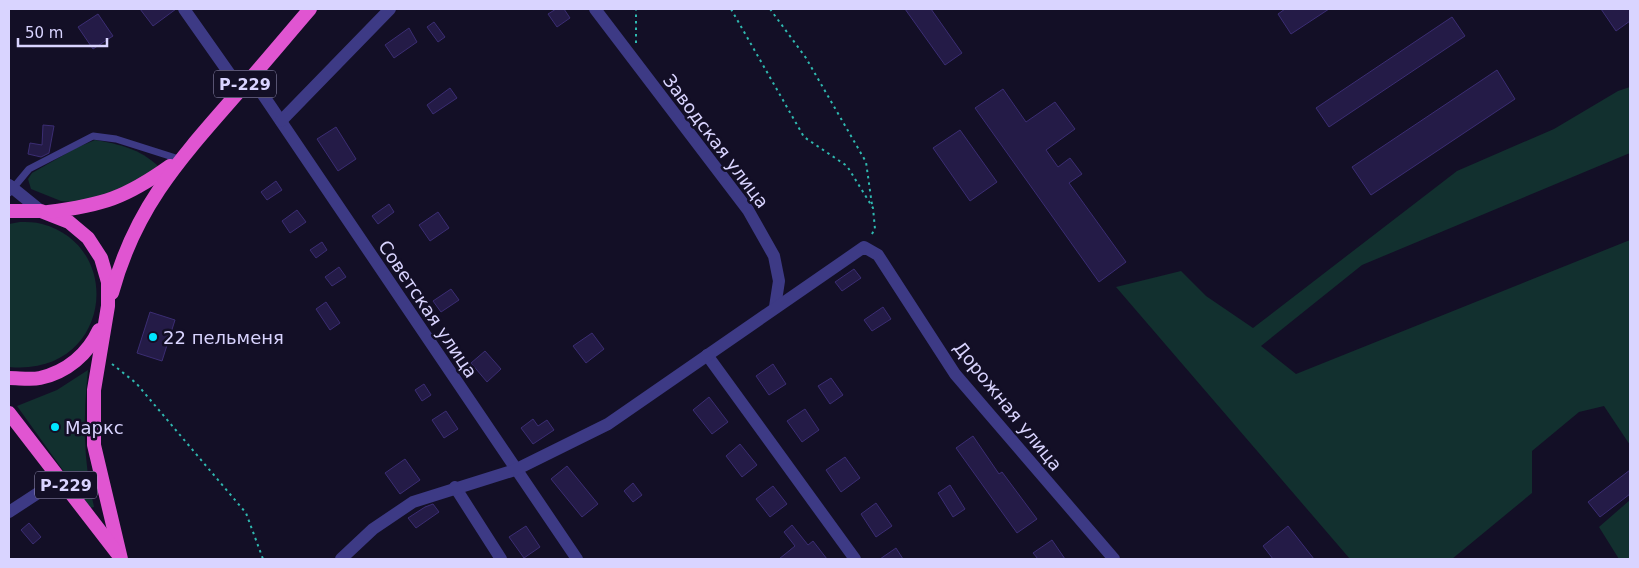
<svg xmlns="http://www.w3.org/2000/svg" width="1639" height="568" viewBox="0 0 1639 568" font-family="'DejaVu Sans',sans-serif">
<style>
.green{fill:#12302f}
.building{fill:#241b47;stroke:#3b2d73}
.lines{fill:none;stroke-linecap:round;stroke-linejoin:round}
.path{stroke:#2fb8b0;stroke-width:2;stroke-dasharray:2.5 4;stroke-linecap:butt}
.service{stroke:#3d3a85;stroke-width:7}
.minor{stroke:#3d3a85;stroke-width:12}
.tertiary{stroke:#3d3a85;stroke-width:12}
.trunk{stroke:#e055d1;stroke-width:14}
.poi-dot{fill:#00e5ff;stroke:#130f26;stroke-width:2}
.labels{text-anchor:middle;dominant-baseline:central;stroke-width:5;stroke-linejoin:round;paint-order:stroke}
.shield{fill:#130f26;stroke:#9e99be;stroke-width:1}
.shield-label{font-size:16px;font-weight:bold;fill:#d9d4ff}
.street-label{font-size:18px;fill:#d9d4ff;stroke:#130f26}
.poi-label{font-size:18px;fill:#d9d4ff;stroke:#130f26;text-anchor:start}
</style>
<rect width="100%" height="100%" fill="#130f26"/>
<g class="green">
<polygon points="1630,87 1630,153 1362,265 1261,346 1296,374 1630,240 1630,445 1604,406 1579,412 1532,451 1532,493 1452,559 1350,559 1116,287 1181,271 1206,296 1253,328 1457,171 1554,129 1618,91"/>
<path d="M95,140C119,144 140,149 158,166L138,181L84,203L61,201L31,189L28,179L32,173L76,148Z"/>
<path d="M20,222C27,222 35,222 42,224C127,247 110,377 9,367V224Z"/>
<path d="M88,370C83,417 83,461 94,507L90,508L17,406L57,390Z"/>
<polygon points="1630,500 1630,559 1619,559 1599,527"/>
</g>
<g class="building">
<polygon points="140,9 176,9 153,26"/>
<polygon points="556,9 564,9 570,18 557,27 548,14"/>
<polygon points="905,9 931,9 962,53 945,65"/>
<polygon points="1285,9 1329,9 1291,34 1278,14"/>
<polygon points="1601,9 1630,9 1630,21 1616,31"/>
<polygon points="98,14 113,36 93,49 78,27"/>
<polygon points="1452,17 1465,36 1329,127 1316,108"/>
<polygon points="434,22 445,37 438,42 427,27"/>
<polygon points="409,28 417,42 394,58 385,45"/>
<polygon points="1497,70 1515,99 1371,195 1352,167"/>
<polygon points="450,88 457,98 433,114 427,105"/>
<polygon points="1003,89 1026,122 1055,102 1075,129 1046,150 1058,167 1070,158 1082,174 1069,183 1126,262 1099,282 975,108"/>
<polygon points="43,125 54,126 49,153 41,157 28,154 30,143 42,145"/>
<polygon points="336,127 356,159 338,171 317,139"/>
<polygon points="960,130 997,182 970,201 933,148"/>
<polygon points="276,181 282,190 267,200 261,192"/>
<polygon points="389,204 394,212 378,224 372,216"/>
<polygon points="297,210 306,222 290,233 282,221"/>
<polygon points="438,212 449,228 430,241 419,225"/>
<polygon points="322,242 327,250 316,258 310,250"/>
<polygon points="339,267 346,277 332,286 325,277"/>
<polygon points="854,269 861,278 842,291 835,282"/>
<polygon points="451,289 459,300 441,312 433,301"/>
<polygon points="326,302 340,323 330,330 316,309"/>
<polygon points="883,307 891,319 872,331 864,320"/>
<polygon points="150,312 175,320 162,361 137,353"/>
<polygon points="592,333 604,349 586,363 573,346"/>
<polygon points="485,351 501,369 487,382 471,363"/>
<polygon points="773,364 786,384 769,395 756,376"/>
<polygon points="831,378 843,395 830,404 818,386"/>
<polygon points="424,384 431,395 422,401 415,390"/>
<polygon points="709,397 728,422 712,434 693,410"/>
<polygon points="805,409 819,430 802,442 787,421"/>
<polygon points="446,411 458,429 444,438 432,420"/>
<polygon points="533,419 538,426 547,420 554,430 533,444 521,428"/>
<polygon points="973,436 999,474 1002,472 1037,519 1017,533 956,448"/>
<polygon points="740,444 757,465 742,477 726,456"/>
<polygon points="845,457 860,478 841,492 826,470"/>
<polygon points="405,459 420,480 400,494 385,473"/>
<polygon points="567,466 598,504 582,517 551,479"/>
<polygon points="1630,470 1630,494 1600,517 1588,502"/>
<polygon points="633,483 642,495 633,502 624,491"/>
<polygon points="950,485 965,509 953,517 938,493"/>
<polygon points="773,486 787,504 770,517 756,499"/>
<polygon points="876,503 892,526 876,537 861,514"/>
<polygon points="433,504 439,512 416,528 408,518 425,507"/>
<polygon points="29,523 41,537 33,544 21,530"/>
<polygon points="792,525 808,545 813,541 827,559 779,559 795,546 784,532"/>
<polygon points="526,526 540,547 524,558 509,537"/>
<polygon points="1288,526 1314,559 1273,559 1263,546"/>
<polygon points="1052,540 1065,559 1038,559 1033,553"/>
<polygon points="896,548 903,559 880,559"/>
</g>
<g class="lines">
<g class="path">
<polyline points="731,9 804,137 847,166 873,208 875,229 870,237"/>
<polyline points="770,9 806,58 866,162 872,205"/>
<polyline points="636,43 636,9"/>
<polyline points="112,364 136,383 246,513 263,559"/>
</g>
<polyline class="service" points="9,193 29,169 93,136 116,139 179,159"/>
<g class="minor">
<polyline points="184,9 241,90"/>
<polyline points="595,9 748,210 774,256 779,281 775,307"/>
<polyline points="251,77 577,559"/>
<polyline points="281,121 390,9"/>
<polyline points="707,355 855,559"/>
<polyline points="455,487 501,559"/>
<polyline points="9,512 61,478"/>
<polyline points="341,559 373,529 413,502 515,470 608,424 864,247 878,255 955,374 1114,559"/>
</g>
<polyline class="tertiary" points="9,185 41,211"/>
<g class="trunk">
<polyline points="9,211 41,211 69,222 88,238 101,258 108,282 108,306 94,390 94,445 121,559"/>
<path d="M48,212C103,205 125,198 170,166"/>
<path d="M112,293C135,208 179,160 236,95C261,67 285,38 310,9"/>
<path d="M9,378C19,378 31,380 40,378C67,372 88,354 99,330"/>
<polyline points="9,413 117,553"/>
</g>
</g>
<g class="poi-dot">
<circle cx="153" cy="337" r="5"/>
<circle cx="55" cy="427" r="5"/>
</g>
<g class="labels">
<g class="shield">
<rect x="214" y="70.5" width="62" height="27" rx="4"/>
<rect x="35" y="471.5" width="62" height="27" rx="4"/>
</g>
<g class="shield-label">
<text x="245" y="84">Р-229</text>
<text x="66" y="485">Р-229</text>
</g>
<g class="street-label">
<text transform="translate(716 141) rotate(53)">Заводская улица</text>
<text transform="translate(428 309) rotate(56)">Советская улица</text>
<text transform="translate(1008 406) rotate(51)">Дорожная улица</text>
</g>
<g class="poi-label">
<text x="163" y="337">22 пельменя</text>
<text x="65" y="427">Маркс</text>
</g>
</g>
<rect width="1639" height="568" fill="none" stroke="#d9d4ff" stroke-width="20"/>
<path d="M18 38v8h89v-8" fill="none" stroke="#d9d4ff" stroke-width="2.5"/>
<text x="25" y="38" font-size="15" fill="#d9d4ff" stroke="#130f26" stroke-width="4" paint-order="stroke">50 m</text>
</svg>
